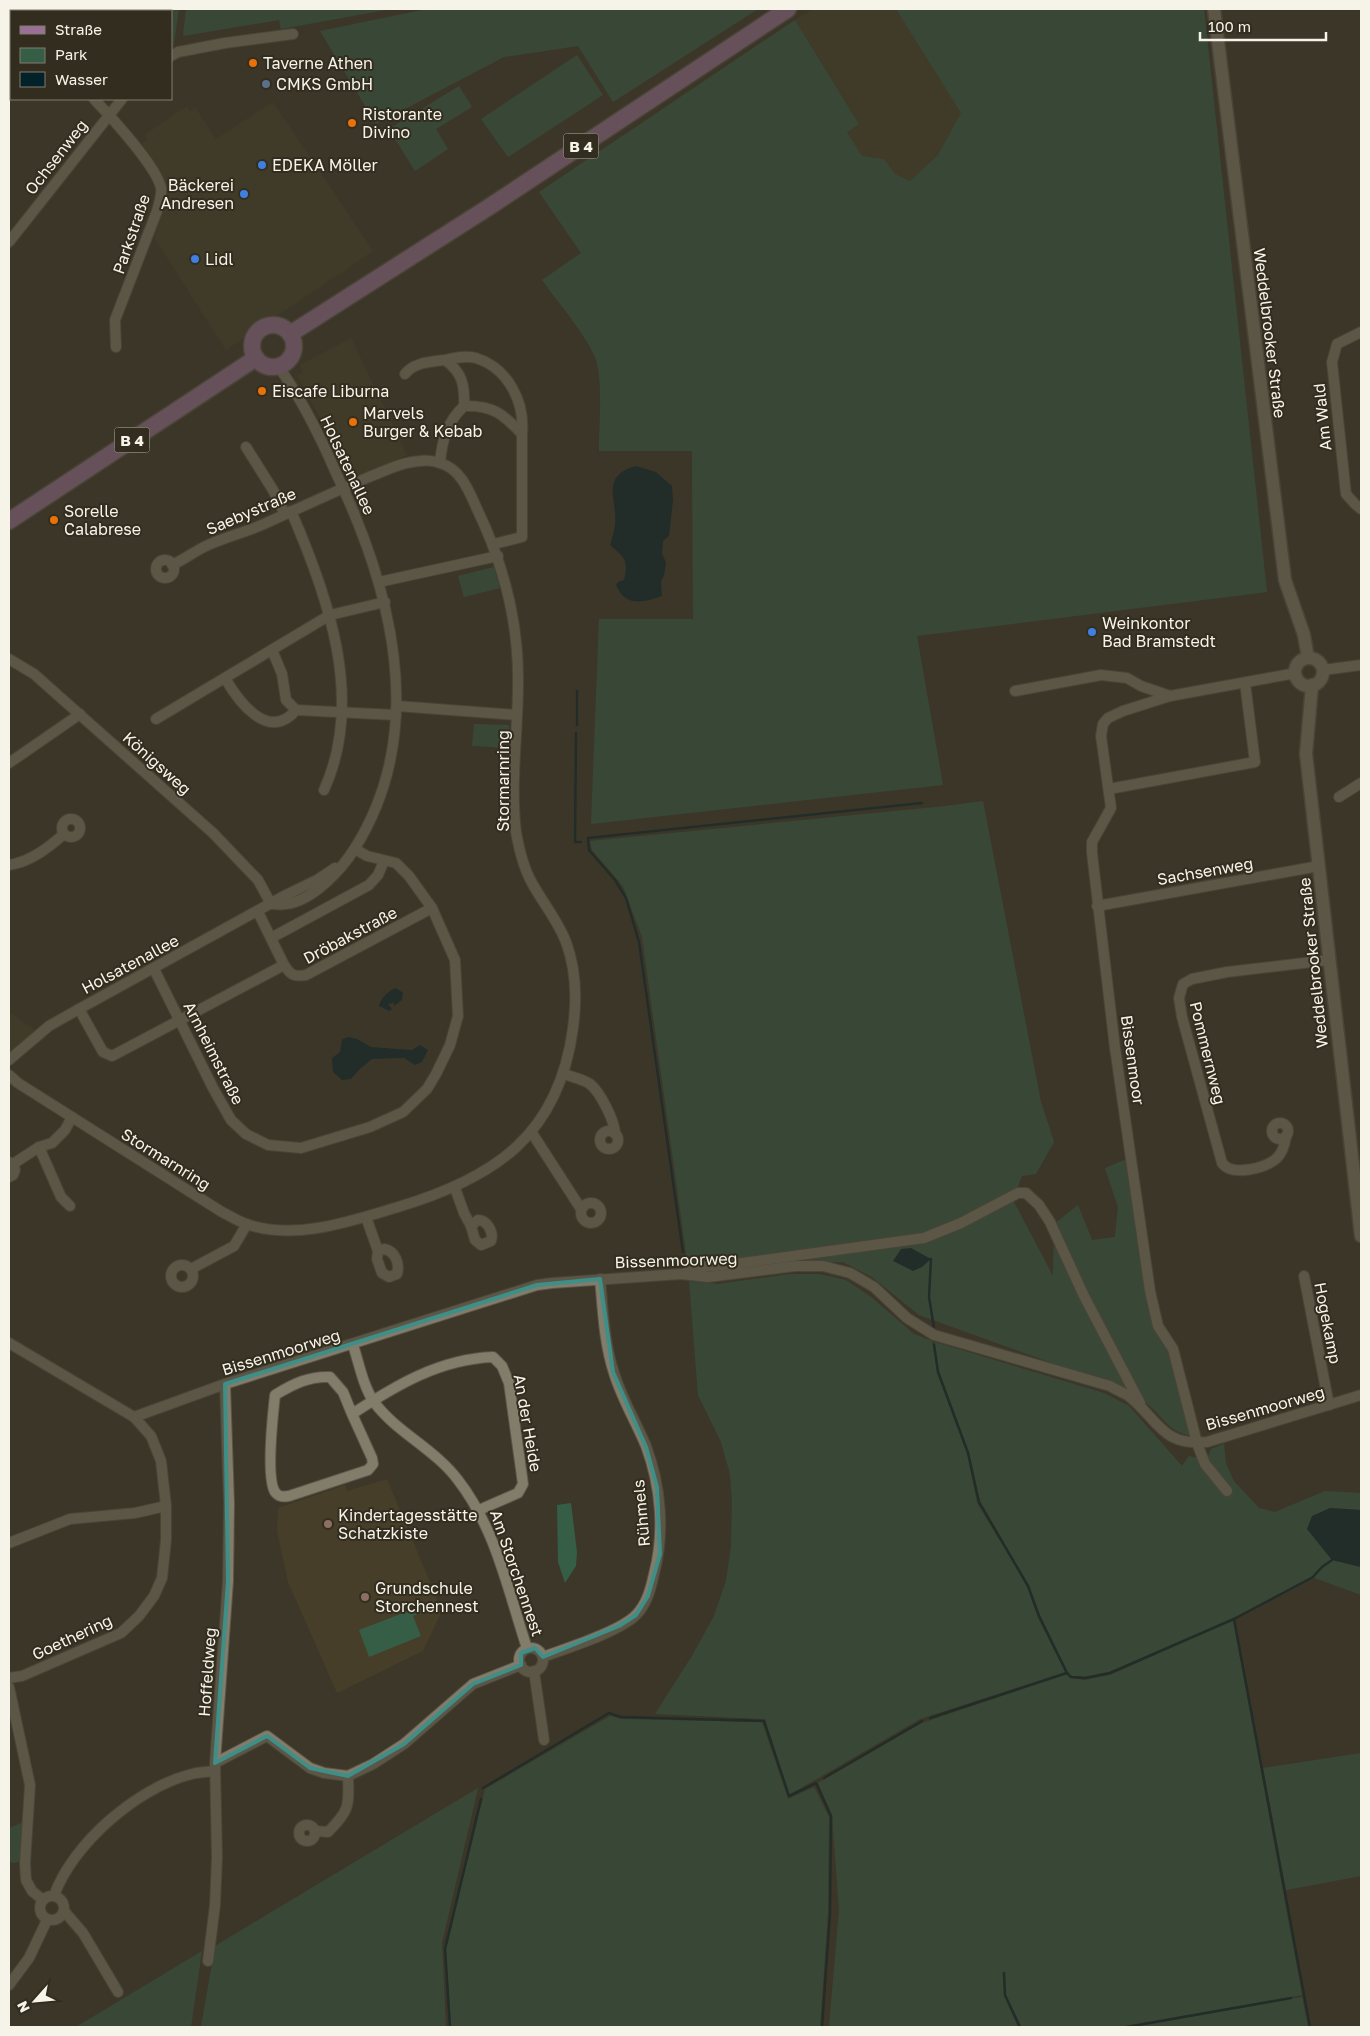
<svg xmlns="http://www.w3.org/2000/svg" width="1370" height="2036" viewBox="0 0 1370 2036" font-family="'Golos Text',sans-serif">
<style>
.built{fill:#463e29}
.green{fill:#365e47}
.water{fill:#032128}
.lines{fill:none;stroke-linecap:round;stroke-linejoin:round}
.stream{stroke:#032128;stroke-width:2.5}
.minor-casing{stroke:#5a5548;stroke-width:12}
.tertiary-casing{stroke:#5a5548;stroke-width:15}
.primary-casing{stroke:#5a5548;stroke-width:19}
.minor{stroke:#827c6b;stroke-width:10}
.tertiary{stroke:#827c6b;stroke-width:12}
.primary{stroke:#9a7096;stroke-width:16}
.marked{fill:none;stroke:#3d8f87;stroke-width:4;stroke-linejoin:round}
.food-dot{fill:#e8710a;stroke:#322d1e;stroke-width:2}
.service-dot{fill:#5c6f8a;stroke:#322d1e;stroke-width:2}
.shop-dot{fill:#3f7fe0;stroke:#322d1e;stroke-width:2}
.education-dot{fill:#8d6e63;stroke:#322d1e;stroke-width:2}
.labels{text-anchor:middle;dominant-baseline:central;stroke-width:4;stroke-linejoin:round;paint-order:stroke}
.shield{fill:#322d1e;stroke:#bbb8ac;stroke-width:1}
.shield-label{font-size:15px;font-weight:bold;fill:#f6f3e9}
.poi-label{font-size:16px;fill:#f6f3e9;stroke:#322d1e;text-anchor:start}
.street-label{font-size:16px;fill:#f6f3e9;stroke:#322d1e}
</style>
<rect width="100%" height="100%" fill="#3c3728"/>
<g class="built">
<polygon points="813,9 896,9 961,113 938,155 910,181 895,174 884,159 862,156 847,132 859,123 795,20"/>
<polygon points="273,102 373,251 226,350 152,234 168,201 166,181 142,143 147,140 144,135 187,106 190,111 195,107 216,139"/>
<polygon points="351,338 407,455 350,481 332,440 297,375 303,372 300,365"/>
<polygon points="9,1012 36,1031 9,1054"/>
<polygon points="387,1479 442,1611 423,1651 337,1693 288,1582 277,1531 278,1508 345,1485 347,1491"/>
</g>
<g class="green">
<polygon points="82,9 179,9 173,50 171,11 85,11"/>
<polygon points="186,9 391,9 281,29 279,20 183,36"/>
<polygon points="427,9 758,9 613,102 578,46 504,57 376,124 320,31"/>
<path d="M896,9H1204L1267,592L917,636L943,785L591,824L599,619H693L692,451H599C599,425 603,383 596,360C588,337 557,301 542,280L581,253L539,192L795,20L859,124L847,132L862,156L884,159L895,174L910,181L938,155L961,113Z"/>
<polygon points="577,55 603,95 508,157 481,119"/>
<polygon points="459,86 472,107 436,129 448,149 415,171 389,129"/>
<polygon points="494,567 500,588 464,597 458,576"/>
<polygon points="474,724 509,725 509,748 472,746"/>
<path d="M983,801L1041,1102L1054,1142L1036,1174L1022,1176L1013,1200L1053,1276L1054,1224L1078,1205L1092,1240L1115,1237L1118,1207L1105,1168L1129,1158L1148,1293L1171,1349L1191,1432L1190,1435C1171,1433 1165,1420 1152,1408C1145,1402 1138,1396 1130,1391L919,1315L872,1277L843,1262L778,1263L711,1275L689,1274L642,937L623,886L592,850L590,841L946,806Z"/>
<polygon points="790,1274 819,1274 846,1280 871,1297 914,1334 932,1341 937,1372 967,1453 977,1503 1027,1586 1038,1618 1065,1672 920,1719 789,1795 765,1719 655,1714 692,1656 714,1616 726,1581 731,1547 732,1501 730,1474 721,1442 698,1395 689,1281 718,1284"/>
<polygon points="935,1342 1104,1393 1129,1406 1182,1466 1189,1456 1206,1460 1211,1449 1224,1444 1226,1464 1234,1481 1259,1508 1275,1512 1325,1491 1361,1493 1361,1510 1330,1508 1307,1529 1332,1560 1361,1567 1361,1595 1312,1577 1233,1618 1109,1672 1085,1677 1072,1676 1068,1673 1040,1615 1029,1585 980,1502 969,1452 939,1371"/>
<polygon points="571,1503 577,1552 576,1566 565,1583 558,1562 557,1505"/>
<polygon points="434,1601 436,1606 413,1616 421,1636 369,1657 359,1630"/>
<polygon points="1233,1620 1302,1995 1119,2027 1021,2027 1005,1996 1005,1973 1003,1973 1004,1996 1018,2027 829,2027 839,1910 832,1815 818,1783 922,1723 1067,1674 1070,1678 1085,1680 1110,1675"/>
<polygon points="610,1716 621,1719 762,1722 788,1799 814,1787 829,1817 828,1912 820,2027 451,2027 446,1950 485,1789"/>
<polygon points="1361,1753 1361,1876 1286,1890 1263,1768"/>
<polygon points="478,1788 442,1943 446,2027 201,2027 215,1946"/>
<polygon points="24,1822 22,1861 13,1863 9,1861 9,1828"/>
<polygon points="202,1951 191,2027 76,2027"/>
<polygon points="1302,1997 1308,2027 1132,2027"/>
</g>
<g class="water">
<path d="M636,466L656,472L672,486L673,500L669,536L663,541L662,554L666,562L664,576L661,581L662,596C643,603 625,607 616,585L618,582L624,580C629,560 624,557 610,545C612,538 614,532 615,525C618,501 599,476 636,466Z"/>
<path d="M396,988L403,993L402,1000L394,1006V1003L388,1004L392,1009L389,1011L379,1006C380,999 389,990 396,988Z"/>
<polygon points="349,1037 357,1039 371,1047 412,1050 420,1045 428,1050 422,1062 415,1065 404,1058 372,1059 359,1070 351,1079 342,1080 333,1072 332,1058 340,1052 342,1039"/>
<polygon points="911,1248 931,1259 922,1267 913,1271 893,1261 901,1249"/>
<polygon points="1330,1508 1361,1510 1361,1567 1332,1560 1307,1529 1312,1516"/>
</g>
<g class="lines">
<g class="stream">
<polyline points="577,725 577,691"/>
<polyline points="576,733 575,842 581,842"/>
<polyline points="683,1252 639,942 626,898 615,880 589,850 588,838 922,803"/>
<polyline points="931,1259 929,1297 934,1328"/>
<polyline points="1322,1567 1332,1560"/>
<polyline points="1067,1673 1071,1677 1085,1678 1110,1673 1234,1619"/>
<polyline points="930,1718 1067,1673 1039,1616 1028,1586 979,1502 968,1453 938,1372 934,1345"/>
<polyline points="824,1778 922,1721"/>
<polyline points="483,1788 609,1713 621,1717 764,1721 789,1796 816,1783 831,1816 830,1913 822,2027"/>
<polyline points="1004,1973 1005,1995 1020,2027"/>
<polyline points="450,2027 445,1949 481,1799"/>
<polyline points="1127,2027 1291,1998"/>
<polyline points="1310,2027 1234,1619 1313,1577 1321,1568"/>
</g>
<g class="minor-casing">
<g id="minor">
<polyline points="171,56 178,52 225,43 293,34"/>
<path d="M94,99C110,116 157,167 161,188C162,196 159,203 157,211L115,320L116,347"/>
<polyline points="9,242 122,99"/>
<polyline points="1361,332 1337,344 1332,362 1346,494 1355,504 1361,509"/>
<path d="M405,374C414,362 431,362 445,360"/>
<path d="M464,406C465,385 462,372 445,360C454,358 466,355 476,358C508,368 525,402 522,434"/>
<polyline points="246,447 273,490 285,514"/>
<path d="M440,463C442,440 447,422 464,406C493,405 503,414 522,434V537L494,544"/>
<path d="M291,511C328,596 365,700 324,790"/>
<circle cx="165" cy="569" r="9"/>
<polyline points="379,582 498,556"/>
<polyline points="9,659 34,674 213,833 258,880 271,904"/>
<polyline points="1323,670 1361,665"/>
<path d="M225,678C238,701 269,743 296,710L286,700L282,674L272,650"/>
<polyline points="1015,691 1101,675 1127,678 1141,686 1170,696"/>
<polyline points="397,706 517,715"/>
<polyline points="296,710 396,715"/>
<polyline points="156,719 330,615 385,602"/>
<polyline points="9,763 80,714"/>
<polyline points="1109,789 1255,762 1245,683"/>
<polyline points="1339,797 1361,783"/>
<circle cx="71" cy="828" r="9"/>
<path d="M9,865C30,862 48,848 64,834"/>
<path d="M271,904C276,904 282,905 286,904C313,901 342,869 355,848C429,730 392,590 336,473C320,436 302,399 278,366"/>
<polyline points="1097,906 1319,866"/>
<polyline points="271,938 369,885 378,875 384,861"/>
<path d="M284,965C291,975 293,977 306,975L432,908"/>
<polyline points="154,969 213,1088 231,1120 246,1134 268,1145 301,1148 370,1127 403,1112 427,1089 436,1074 450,1045 458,1016 455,960 432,908 409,876 396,863 367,856 355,849"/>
<polyline points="79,1009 103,1052 112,1056 284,965 258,912"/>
<polyline points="9,1060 49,1026 79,1009 284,896 317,880 335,868"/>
<path d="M564,1074C572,1077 583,1079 590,1084C600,1092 615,1121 615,1134"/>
<path d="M9,1075L18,1083L222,1212C230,1216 238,1221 246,1224C295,1241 351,1221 398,1207C495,1178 559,1135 573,1028C577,999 576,969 566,942C558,921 543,903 532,883C524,869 519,849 516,832C510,784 518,733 518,684C519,621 504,565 477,509C469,491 461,469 440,463C435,461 426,460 420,461C402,462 385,471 369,477C334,492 299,508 264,524C246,532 226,537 208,545C195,551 185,559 172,565"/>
<circle cx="1280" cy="1131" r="8"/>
<circle cx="609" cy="1140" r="9"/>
<polyline points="532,1133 581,1209"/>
<path d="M1286,1136C1285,1144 1283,1152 1277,1158C1266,1168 1232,1177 1222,1163L1182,1017L1179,998L1183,984L1192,979L1227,972L1329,960"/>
<polyline points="39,1147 61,1197 70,1206"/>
<polyline points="9,1162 13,1164 15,1170 13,1175 9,1177"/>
<polyline points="13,1164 39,1147 52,1143 65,1130 72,1117"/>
<polyline points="455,1188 464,1213 471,1226"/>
<circle cx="591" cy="1213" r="10"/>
<polyline points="366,1217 378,1251"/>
<path d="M478,1220C487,1220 494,1232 491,1241L481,1245L475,1240L471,1226Z"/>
<path d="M384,1249C395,1251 400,1263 397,1274L389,1277L382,1273L377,1259L378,1251Z"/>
<circle cx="182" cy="1276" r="11"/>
<polyline points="191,1269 234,1246 247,1224"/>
<polyline points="685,1273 704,1267 742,1263 924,1238 961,1223 1018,1193 1026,1193 1039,1205 1050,1222 1084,1296 1140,1403"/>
<polyline points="1304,1276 1329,1405"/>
<path d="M9,1343L134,1417L225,1384L537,1285L552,1283L681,1274L708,1277L795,1266H823L850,1273L874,1287L907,1318L934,1335L1110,1386C1116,1390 1125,1393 1130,1397C1159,1421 1162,1446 1207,1442L1361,1395"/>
<path d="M353,1345C359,1363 363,1386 374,1402C396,1432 435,1449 458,1480C496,1529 508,1591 527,1648"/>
<path d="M352,1414L343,1392L330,1377C309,1376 293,1384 275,1395C273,1413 266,1478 275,1492C279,1497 283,1497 289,1496L368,1470L373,1464L372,1458L352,1414C395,1386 439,1359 493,1357L502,1366L509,1383L523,1484L518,1493L479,1510"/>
<polyline points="1227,1491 1205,1464 1197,1443 1173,1349 1158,1326 1150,1291 1115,1048 1092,853 1092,842 1111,808 1101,736 1103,724 1108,718 1123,711 1170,696 1296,673"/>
<polyline points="9,1543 70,1519 135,1513 166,1506"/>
<circle cx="531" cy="1660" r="12"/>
<path d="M543,1657C567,1648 619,1632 636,1615C647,1604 651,1588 654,1574C665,1533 661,1486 646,1446C636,1422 622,1399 614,1373C604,1343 603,1310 600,1279"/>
<polyline points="534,1671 544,1740"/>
<polyline points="9,1678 22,1676 121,1633 139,1616 154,1596 162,1578 166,1540 166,1506 161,1461 151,1436 134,1417"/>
<polyline points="9,1687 30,1785 25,1863 26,1880 32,1891 43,1900"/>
<polyline points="215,1763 267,1736 310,1768 324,1773 348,1776 373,1764 404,1744 473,1684 521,1665"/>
<circle cx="307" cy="1833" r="8"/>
<path d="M316,1831L328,1832C350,1810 349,1806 348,1776"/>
<circle cx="52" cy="1908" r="12"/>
<path d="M54,1896C72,1844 138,1787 192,1774C199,1772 208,1772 215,1771"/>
<polyline points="64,1911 83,1933 118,1992"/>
<polyline points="208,1961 215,1905 217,1857 215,1763 228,1581 229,1504 225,1384"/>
<polyline points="9,1985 29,1958 47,1920"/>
</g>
</g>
<g class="tertiary-casing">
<g id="tertiary">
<polyline points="1214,9 1285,580 1304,635 1308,658"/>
<circle cx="1309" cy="672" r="14"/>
<polyline points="1312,685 1306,754 1361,1236"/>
</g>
</g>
<g class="primary-casing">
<g id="primary">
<circle cx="273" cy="346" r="21"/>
<polyline points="290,334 489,207 788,9"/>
<polyline points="9,521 256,358"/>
</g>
</g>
<use href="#minor" class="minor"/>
<use href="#tertiary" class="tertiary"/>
<use href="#primary" class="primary"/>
</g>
<path d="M0 0H1370V2036H0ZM600,1279L613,1372L646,1447L657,1487L660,1554L648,1596L636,1615L619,1626L543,1657L535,1648L521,1653V1665L473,1684L404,1744L348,1776L310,1768L267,1736L215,1763L228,1581L225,1384L537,1285Z" fill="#3c3728" fill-opacity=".55" fill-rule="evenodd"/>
<path class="marked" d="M600,1279L613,1372L646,1447L657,1487L660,1554L648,1596L636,1615L619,1626L543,1657L535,1648L521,1653V1665L473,1684L404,1744L348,1776L310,1768L267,1736L215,1763L228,1581L225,1384L537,1285Z"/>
<g class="food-dot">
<circle cx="253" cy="63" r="5"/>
<circle cx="352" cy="123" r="5"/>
<circle cx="262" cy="391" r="5"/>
<circle cx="353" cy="422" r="5"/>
<circle cx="54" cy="520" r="5"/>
</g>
<circle class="service-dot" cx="266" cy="84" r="5"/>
<g class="shop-dot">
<circle cx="262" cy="165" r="5"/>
<circle cx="244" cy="194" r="5"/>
<circle cx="195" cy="259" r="5"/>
<circle cx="1092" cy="632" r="5"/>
</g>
<g class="education-dot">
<circle cx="328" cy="1524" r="5"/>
<circle cx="365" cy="1597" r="5"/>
</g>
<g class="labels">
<g class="shield">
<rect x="563.5" y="133.5" width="35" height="25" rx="4"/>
<rect x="114.5" y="427.5" width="35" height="25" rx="4"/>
</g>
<g class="shield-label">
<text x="581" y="146">B 4</text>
<text x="132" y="440">B 4</text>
</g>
<g class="poi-label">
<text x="263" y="63">Taverne Athen</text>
<text x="276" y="84">CMKS GmbH</text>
<text x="362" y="114">Ristorante<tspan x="362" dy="18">Divino</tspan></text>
<text x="272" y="165">EDEKA Möller</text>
<text x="234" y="185" text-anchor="end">Bäckerei<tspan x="234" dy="18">Andresen</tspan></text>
<text x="205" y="259">Lidl</text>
<text x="272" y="391">Eiscafe Liburna</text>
<text x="363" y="413">Marvels<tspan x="363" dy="18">Burger &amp; Kebab</tspan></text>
<text x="64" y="511">Sorelle<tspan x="64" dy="18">Calabrese</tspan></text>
<text x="1102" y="623">Weinkontor<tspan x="1102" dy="18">Bad Bramstedt</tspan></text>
<text x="338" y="1515">Kindertagesstätte<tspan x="338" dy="18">Schatzkiste</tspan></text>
<text x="375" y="1588">Grundschule<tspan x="375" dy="18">Storchennest</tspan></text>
</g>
<g class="street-label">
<text transform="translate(56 157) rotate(-52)">Ochsenweg</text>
<text transform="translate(131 234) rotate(-71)">Parkstraße</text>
<text transform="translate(1270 333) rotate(83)">Weddelbrooker Straße</text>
<text transform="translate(1322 417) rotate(-96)">Am Wald</text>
<text transform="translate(348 465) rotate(65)">Holsatenallee</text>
<text transform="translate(251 511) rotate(-23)">Saebystraße</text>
<text transform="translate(157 763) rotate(42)">Königsweg</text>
<text transform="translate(503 781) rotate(-90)">Stormarnring</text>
<text transform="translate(1205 871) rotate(-10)">Sachsenweg</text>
<text transform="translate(350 935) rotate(-28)">Dröbakstraße</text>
<text transform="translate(1313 963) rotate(-96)">Weddelbrooker Straße</text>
<text transform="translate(130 964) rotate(-28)">Holsatenallee</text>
<text transform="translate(214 1053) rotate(63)">Arnheimstraße</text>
<text transform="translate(1208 1053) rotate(76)">Pommernweg</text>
<text transform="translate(1133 1060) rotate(82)">Bissenmoor</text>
<text transform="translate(166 1159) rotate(32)">Stormarnring</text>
<text transform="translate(676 1260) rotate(-2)">Bissenmoorweg</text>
<text transform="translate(1328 1323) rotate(79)">Hogekamp</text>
<text transform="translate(281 1352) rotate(-17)">Bissenmoorweg</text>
<text transform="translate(1265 1408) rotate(-16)">Bissenmoorweg</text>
<text transform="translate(528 1423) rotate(80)">An der Heide</text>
<text transform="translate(641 1513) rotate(-95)">Rühmels</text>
<text transform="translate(517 1573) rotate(71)">Am Storchennest</text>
<text transform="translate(72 1637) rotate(-25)">Goethering</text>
<text transform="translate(207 1672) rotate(-86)">Hoffeldweg</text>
</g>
</g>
<rect width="1370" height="2036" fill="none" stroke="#f6f3e9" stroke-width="20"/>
<rect x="10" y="10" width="162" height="90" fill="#322d1e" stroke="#807c6f"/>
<rect x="20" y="26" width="25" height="8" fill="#9a7096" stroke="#807c6f"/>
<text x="55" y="35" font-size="15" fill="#f6f3e9">Straße</text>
<rect x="20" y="48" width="25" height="15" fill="#365e47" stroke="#807c6f"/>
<text x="55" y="60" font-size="15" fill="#f6f3e9">Park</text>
<rect x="20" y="72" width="25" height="15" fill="#032128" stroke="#807c6f"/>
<text x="55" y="85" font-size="15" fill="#f6f3e9">Wasser</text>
<g transform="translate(35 2001) rotate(243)" stroke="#322d1e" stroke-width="4" paint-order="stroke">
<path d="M0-4L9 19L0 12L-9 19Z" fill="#f6f3e9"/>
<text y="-8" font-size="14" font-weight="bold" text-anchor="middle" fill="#f6f3e9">N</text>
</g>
<path d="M1200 32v8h126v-8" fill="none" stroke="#f6f3e9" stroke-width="2.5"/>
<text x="1208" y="32" font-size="15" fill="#f6f3e9" stroke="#322d1e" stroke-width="4" paint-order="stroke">100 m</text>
</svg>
